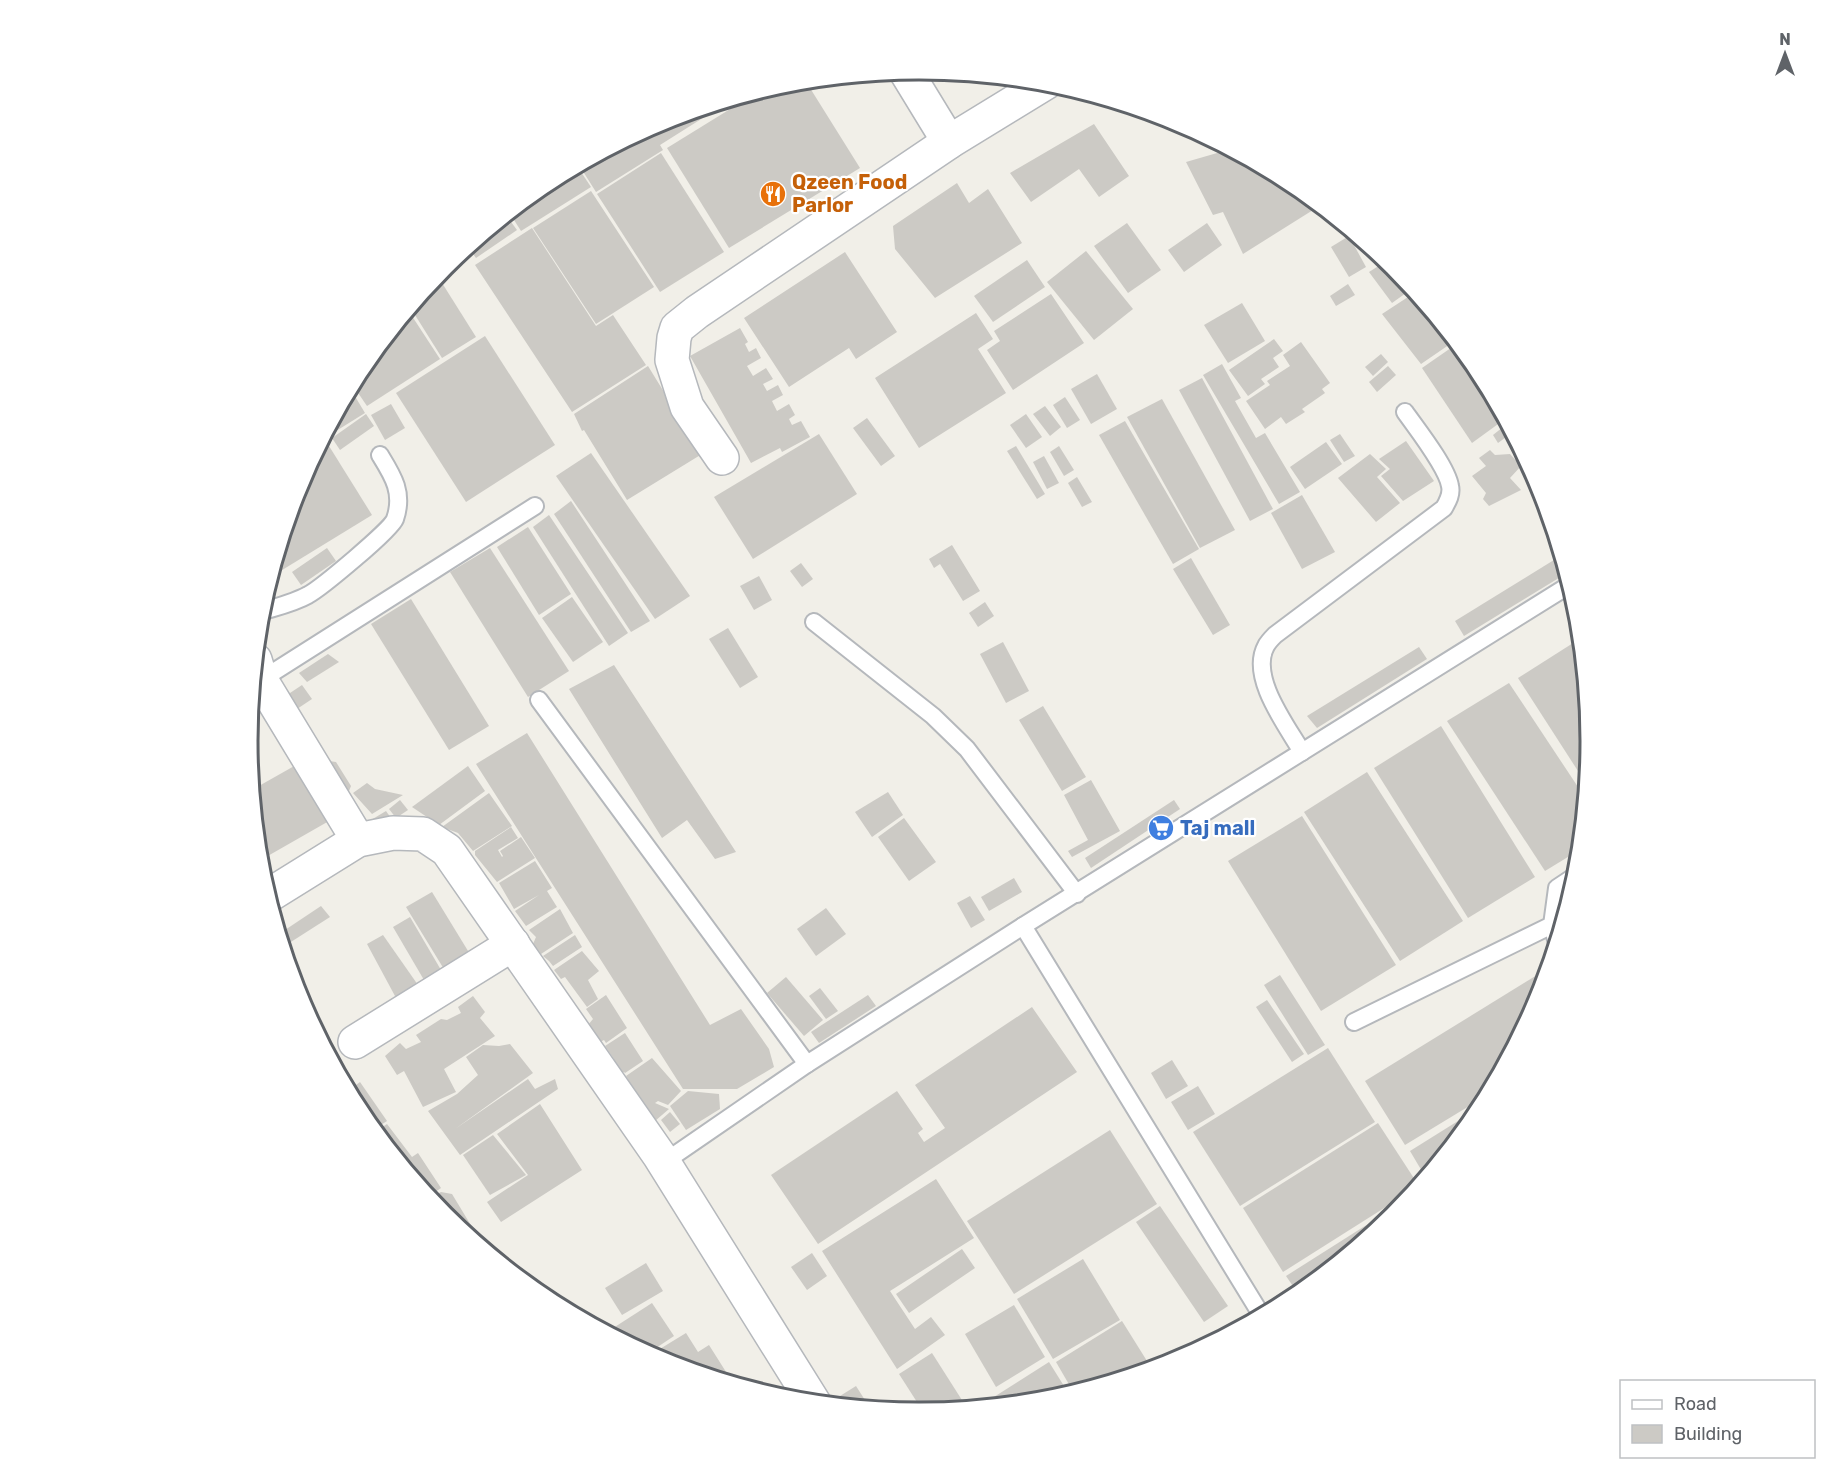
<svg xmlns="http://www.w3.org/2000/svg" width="1839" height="1482" viewBox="0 0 1839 1482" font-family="Rubik,sans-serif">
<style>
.building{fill:#cccac5}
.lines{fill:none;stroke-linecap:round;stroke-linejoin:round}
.lane-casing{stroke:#b5b8bc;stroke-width:20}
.street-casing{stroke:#b5b8bc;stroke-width:36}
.lane{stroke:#fff;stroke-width:16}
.street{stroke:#fff;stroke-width:33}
.labels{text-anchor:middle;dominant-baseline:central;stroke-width:4.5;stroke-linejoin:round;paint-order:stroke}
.food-label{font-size:20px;font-weight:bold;fill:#c56008;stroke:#fff;text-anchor:start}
.shop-label{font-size:20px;font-weight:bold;fill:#366cbe;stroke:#fff;text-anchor:start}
.rim{fill:none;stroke:#5f6368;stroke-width:3}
</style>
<rect width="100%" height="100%" fill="#f1efe8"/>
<g class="building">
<polygon points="965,74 998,77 998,78 970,81"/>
<polygon points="805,80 860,168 729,248 667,148 761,90 789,82"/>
<polygon points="733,99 660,145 663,150 596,192 579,165 649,127 654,135 650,127 663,120"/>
<polygon points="1094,124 1129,176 1099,197 1079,169 1031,202 1010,173"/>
<polygon points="1231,149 1293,182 1321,205 1243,254 1223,212 1213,215 1186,162"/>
<polygon points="661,153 724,252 660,292 597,194"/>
<polygon points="577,166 591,187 521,231 509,212 546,182"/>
<polygon points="957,183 969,203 988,189 1022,243 935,298 895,249 893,226"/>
<polygon points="591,191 654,287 596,324 533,228"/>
<polygon points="506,215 517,230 476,258 468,247"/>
<polygon points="1127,223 1161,270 1128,293 1094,246"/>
<polygon points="1207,223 1222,245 1184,272 1168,250"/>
<polygon points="532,228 596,326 613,315 646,365 572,412 475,265"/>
<polygon points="1349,236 1366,267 1349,277 1331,247"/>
<polygon points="1086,251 1133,309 1094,340 1047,282"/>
<polygon points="845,252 897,332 856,359 849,348 789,387 744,318"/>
<polygon points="1027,260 1045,287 993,322 974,296"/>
<polygon points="1388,260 1395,266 1413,288 1392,303 1369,272"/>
<polygon points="437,275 476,337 442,358 410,307"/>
<polygon points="1348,284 1355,295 1336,306 1330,296"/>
<polygon points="1051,294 1084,343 1013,390 987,350 1000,341 994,331"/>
<polygon points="1408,297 1426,316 1433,312 1456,340 1421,364 1382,314"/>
<polygon points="1423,300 1431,310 1428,313 1420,303"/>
<polygon points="1242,303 1265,341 1228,363 1204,325"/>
<polygon points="408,310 440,359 367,406 352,384 361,367"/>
<polygon points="976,313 993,339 978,349 1006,393 919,448 875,378"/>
<polygon points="740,328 748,342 745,344 749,352 756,348 761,358 747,366 753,376 766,368 773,379 763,384 767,391 778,385 783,395 772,401 777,411 789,404 795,415 789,419 792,425 801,421 810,437 782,452 780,448 751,463 690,356"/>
<polygon points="485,336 555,445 466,502 396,393"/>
<polygon points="1274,339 1283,351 1273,358 1279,367 1261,379 1265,384 1248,396 1229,370"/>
<polygon points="1301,342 1330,383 1322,389 1325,393 1302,409 1305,412 1286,424 1281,417 1265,429 1246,401 1270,385 1267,381 1290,366 1283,355"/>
<polygon points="1458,343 1478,368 1505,419 1472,443 1422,368"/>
<polygon points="1381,354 1388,362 1373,376 1365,367"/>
<polygon points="1222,364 1241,398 1235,401 1256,438 1265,433 1300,492 1279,504 1203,375"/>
<polygon points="648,366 702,454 627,500 584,430 582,431 574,414"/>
<polygon points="1388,366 1396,375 1377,392 1369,382"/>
<polygon points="1097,374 1117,409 1091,424 1071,389"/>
<polygon points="1202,378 1273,509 1250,521 1179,390"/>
<polygon points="350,388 365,413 328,436 326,433"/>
<polygon points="1065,397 1080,420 1067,428 1053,405"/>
<polygon points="1162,399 1235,530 1200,548 1127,417"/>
<polygon points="391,404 405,428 385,440 371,415"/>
<polygon points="1045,406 1061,427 1050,436 1033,414"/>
<polygon points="366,414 374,426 340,450 332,438"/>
<polygon points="1026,414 1042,437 1026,448 1010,425"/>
<polygon points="867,418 895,456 881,466 853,428"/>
<polygon points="1125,421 1199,549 1173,564 1099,435"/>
<polygon points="1508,423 1513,432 1498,443 1493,435"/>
<polygon points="819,434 857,494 753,559 714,497"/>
<polygon points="1340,434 1355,456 1344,462 1330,440"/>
<polygon points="1406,441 1434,481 1403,501 1381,476 1390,469 1379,459"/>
<polygon points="1326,442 1342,464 1305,489 1290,467"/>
<polygon points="329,446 372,515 274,575 272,572 299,484 315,454"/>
<polygon points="1016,446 1045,494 1037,499 1007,451"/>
<polygon points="1059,446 1074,470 1064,476 1050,452"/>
<polygon points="1490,450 1495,455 1510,454 1521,466 1510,478 1521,490 1489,506 1483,499 1486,493 1472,476 1486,466 1479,458"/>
<polygon points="591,453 690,596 655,619 556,476"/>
<polygon points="1370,454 1386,469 1377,477 1400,503 1376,522 1338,478"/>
<polygon points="1044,456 1059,483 1047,489 1033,462"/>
<polygon points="1077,477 1092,502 1082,507 1068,483"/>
<polygon points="1302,495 1335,552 1302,569 1271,513"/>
<polygon points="571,501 650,621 631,632 554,514"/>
<polygon points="549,515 628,633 609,646 533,527"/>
<polygon points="528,527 571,594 539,615 497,547"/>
<polygon points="952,545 980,591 963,601 940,564 934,568 929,559"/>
<polygon points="327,548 336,561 301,585 292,572"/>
<polygon points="490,548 569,671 528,697 450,572"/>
<polygon points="1562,555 1567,573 1464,636 1455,621"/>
<polygon points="1191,558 1230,625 1213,635 1173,569"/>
<polygon points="801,563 813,579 802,587 790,571"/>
<polygon points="759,576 772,600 754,610 740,586"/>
<polygon points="572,597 603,642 573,662 542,618"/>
<polygon points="411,599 489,726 449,750 371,624"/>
<polygon points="985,602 994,616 978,627 969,613"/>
<polygon points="728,628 758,677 740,688 709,639"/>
<polygon points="1581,638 1591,741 1587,785 1518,678"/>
<polygon points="1003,642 1029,691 1006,703 980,654"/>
<polygon points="1419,647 1427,659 1317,728 1307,716"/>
<polygon points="328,654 339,662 307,682 299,673"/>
<polygon points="614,665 736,852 715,859 687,820 662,838 569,689"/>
<polygon points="1509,683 1586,799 1581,849 1545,871 1447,721"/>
<polygon points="302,685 312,699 291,713 281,699"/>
<polygon points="252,694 259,706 250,711"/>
<polygon points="1043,706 1086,777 1062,791 1019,720"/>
<polygon points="1441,726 1535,877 1468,918 1374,768"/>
<polygon points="527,733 710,1025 741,1009 769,1049 774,1067 737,1089 683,1089 476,764"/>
<polygon points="329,761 336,762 351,786 349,791 337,792 322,768"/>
<polygon points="296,765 329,821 259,861 252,790"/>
<polygon points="468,766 485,791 439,825 412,807"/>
<polygon points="1367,772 1463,921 1400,961 1304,812"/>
<polygon points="1091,780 1120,831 1072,857 1068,851 1088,840 1064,795"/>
<polygon points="367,783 375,789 403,795 372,814 353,793"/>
<polygon points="888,792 903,815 872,837 855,812"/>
<polygon points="489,793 512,826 473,851 458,833 442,827"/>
<polygon points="400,800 408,810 396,818 389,809"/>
<polygon points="1174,800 1180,809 1091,868 1085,858"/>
<polygon points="386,811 393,821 378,831 371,820"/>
<polygon points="1302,816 1396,965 1321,1011 1228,861"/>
<polygon points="904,818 936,862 909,881 878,837"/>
<polygon points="511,827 518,838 498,850 502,857 503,856 500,851 521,837 535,858 497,882 475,855 475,851"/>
<polygon points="535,861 552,888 547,891 557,907 526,926 515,911 539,895 514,909 499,883"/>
<polygon points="1014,878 1022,892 989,911 981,897"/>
<polygon points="432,892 476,964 450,979 406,907"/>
<polygon points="970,896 985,920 971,928 957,903"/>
<polygon points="321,906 330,917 283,947 279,934"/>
<polygon points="826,908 846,934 816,956 797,929"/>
<polygon points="560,909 573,933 541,954 533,944 536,937 529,930"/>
<polygon points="410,917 448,982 431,992 393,927"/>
<polygon points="383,935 425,995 402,1009 367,944"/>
<polygon points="575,935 582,947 553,966 549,961 543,956"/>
<polygon points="582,951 599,971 588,980 598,999 587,1007 565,977 561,979 554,970"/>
<polygon points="1542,972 1546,979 1540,998 1489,1094 1405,1145 1365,1081"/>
<polygon points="1280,975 1325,1045 1308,1055 1264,985"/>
<polygon points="786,977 823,1020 804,1036 767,993"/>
<polygon points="820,988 838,1011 826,1019 809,996"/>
<polygon points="606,995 627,1028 606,1043 604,1040 600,1042 588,1025 593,1019 586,1009"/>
<polygon points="868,995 876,1006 819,1043 811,1032"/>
<polygon points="473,996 485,1012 480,1018 495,1036 444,1069 456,1092 423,1107 404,1071 397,1075 385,1056 400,1043 406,1049 421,1042 416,1035 441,1019 447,1020 461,1013 458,1007"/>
<polygon points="1267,1000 1304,1054 1292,1062 1256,1007"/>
<polygon points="1032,1007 1077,1072 818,1244 771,1175 897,1091 923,1129 918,1133 924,1142 945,1128 915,1085"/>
<polygon points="625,1033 643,1061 625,1073 624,1072 621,1073 612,1060 614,1059 605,1046"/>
<polygon points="510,1044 533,1073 455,1129 528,1079 535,1089 555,1079 558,1089 460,1155 428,1111 457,1094 478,1075 466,1057 483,1045 499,1046"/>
<polygon points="1328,1048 1375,1122 1240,1206 1193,1132"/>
<polygon points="652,1058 681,1091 668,1105 658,1101 655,1103 669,1109 655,1121 638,1097 626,1076"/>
<polygon points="1172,1060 1188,1086 1166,1099 1151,1073"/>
<polygon points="360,1082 387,1121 373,1130 361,1114 348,1091"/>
<polygon points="1198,1086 1215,1114 1188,1130 1171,1102"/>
<polygon points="688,1091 719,1094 720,1109 686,1130 670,1106"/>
<polygon points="540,1104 582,1170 501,1222 487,1202 528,1175 497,1134"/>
<polygon points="1482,1106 1478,1115 1426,1178 1410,1151"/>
<polygon points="670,1112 680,1124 670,1132 661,1120"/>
<polygon points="1378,1123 1419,1186 1283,1272 1243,1208"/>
<polygon points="387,1124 412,1157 418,1153 441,1188 428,1197 375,1132"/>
<polygon points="1110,1130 1157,1204 1014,1294 967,1221"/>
<polygon points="493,1135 526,1175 490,1195 463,1155"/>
<polygon points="936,1179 974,1238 890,1291 915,1329 931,1317 945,1335 897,1369 822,1251"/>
<polygon points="441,1192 452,1194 475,1232 473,1240 444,1216 430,1198"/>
<polygon points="1409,1198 1394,1216 1299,1295 1286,1276"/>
<polygon points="1160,1206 1228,1306 1204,1322 1136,1222"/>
<polygon points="962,1249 975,1268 909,1313 896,1294"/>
<polygon points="812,1253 827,1276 807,1290 791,1267"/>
<polygon points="1083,1259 1120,1320 1053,1359 1017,1299"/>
<polygon points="646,1263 663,1291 622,1315 605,1288"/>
<polygon points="652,1303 674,1336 647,1354 607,1332"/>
<polygon points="1014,1305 1045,1357 996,1387 965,1334"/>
<polygon points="1122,1321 1152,1369 1074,1393 1056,1362"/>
<polygon points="686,1333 698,1352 709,1345 733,1383 662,1362 650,1355"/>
<polygon points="932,1353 967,1408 924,1413 899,1374"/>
<polygon points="1049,1362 1069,1394 1050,1400 978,1407"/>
<polygon points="856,1386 870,1408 846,1406 840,1396"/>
</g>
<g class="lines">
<g class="lane-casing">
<g id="lane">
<path d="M260,612C276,607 294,603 308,595C321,588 391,530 395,519C404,493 393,476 380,455"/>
<polyline points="814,622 933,716 967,749 1077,894"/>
<polyline points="261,680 535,506"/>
<polyline points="539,700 807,1064"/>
<path d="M1302,752C1287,726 1249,677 1266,646C1268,642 1272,638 1275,635L1444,508C1448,501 1452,494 1450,486C1447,467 1417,429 1405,412"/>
<polyline points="1552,925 1557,943"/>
<polyline points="1023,926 1262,1316"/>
<polyline points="1354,1022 1552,925 1557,888 1578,874"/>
<polyline points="663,1163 807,1064 1023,926 1571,584"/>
</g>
</g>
<g class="street-casing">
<g id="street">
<polyline points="905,70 949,142"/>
<polyline points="722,458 687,407 672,360 674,338 677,328 697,312 949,142 1047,82"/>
<polyline points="255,660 261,680 358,840"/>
<polyline points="268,896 358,840 393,833 423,834 447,850 659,1155 814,1403"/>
<polyline points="355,1042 513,944"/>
</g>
</g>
<use href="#lane" class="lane"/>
<use href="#street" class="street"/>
</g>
<defs>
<g id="restaurant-disc" transform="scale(1.35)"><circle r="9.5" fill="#e8710a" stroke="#fff"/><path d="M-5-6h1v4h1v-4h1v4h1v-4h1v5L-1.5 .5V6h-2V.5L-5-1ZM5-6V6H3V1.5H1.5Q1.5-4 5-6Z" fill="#fff"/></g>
<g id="supermarket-disc" transform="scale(1.35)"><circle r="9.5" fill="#3f7fe0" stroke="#fff"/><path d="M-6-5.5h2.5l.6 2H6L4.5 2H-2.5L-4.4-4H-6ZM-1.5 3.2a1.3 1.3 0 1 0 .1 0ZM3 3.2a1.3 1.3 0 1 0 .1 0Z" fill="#fff"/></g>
</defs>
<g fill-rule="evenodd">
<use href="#restaurant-disc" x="773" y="194"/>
<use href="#supermarket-disc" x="1161" y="828"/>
</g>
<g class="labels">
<g class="food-label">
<text x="792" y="182">Qzeen Food<tspan x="792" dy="23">Parlor</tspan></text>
</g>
<g class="shop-label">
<text x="1180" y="828">Taj mall</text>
</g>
</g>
<path d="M0 0H1839V1482H0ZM258 741a661 661 0 1 1 1322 0a661 661 0 1 1-1322 0Z" fill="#fff" fill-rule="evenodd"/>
<path class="rim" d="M258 741a661 661 0 1 1 1322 0a661 661 0 1 1-1322 0Z"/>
<rect x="1620" y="1380" width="195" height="78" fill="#ffffff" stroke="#bfc1c3" stroke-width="1.5"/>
<rect x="1632" y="1400" width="30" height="9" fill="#ffffff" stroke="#bfc1c3" stroke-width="1.5"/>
<text x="1674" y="1410" font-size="18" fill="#5f6368">Road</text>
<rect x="1632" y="1425" width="30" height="18" fill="#cccac5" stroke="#bfc1c3" stroke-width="1.5"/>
<text x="1674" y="1440" font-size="18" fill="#5f6368">Building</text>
<g transform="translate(1785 54)" stroke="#ffffff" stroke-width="4.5" paint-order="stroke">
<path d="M0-4.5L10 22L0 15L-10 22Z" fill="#5f6368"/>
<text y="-9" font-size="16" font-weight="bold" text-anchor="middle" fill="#5f6368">N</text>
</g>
</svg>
